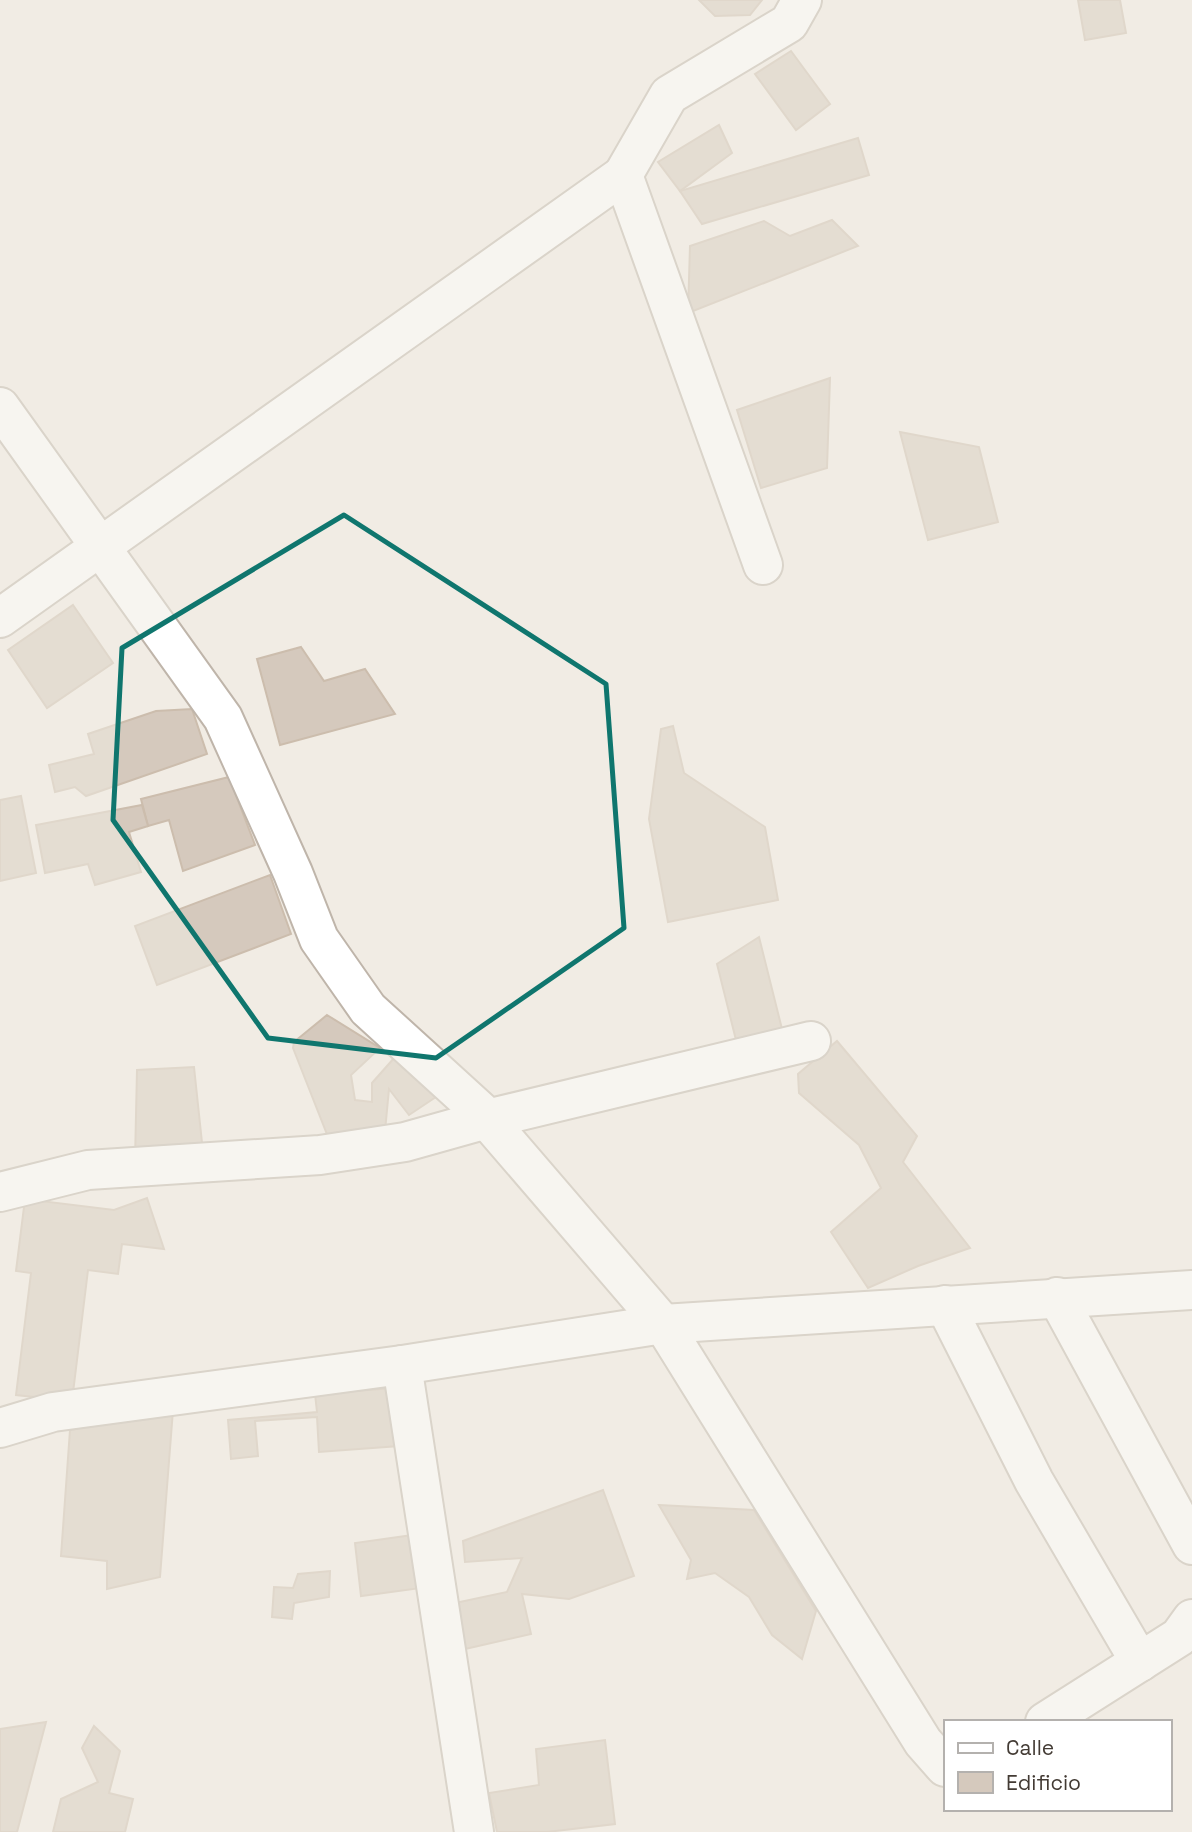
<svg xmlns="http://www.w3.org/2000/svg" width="1192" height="1832" viewBox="0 0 1192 1832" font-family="'Space Grotesk',sans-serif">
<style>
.building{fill:#d5c9bd;stroke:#ccbdad;stroke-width:2}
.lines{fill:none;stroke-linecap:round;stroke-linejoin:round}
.minor-casing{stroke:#bfb5aa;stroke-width:42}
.minor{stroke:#fff;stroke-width:38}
.marked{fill:none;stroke:#0f766e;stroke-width:5;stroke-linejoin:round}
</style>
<rect width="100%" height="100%" fill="#f1ece4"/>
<g class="building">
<polygon points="699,0 762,0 750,15 715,16"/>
<polygon points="1078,0 1120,0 1126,33 1085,40"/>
<polygon points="791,51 830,104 796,130 755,74"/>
<polygon points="719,125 732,153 680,191 658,162"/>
<polygon points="858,138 869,175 702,224 680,191"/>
<polygon points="832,220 858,246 688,313 690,246 764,221 790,236"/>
<polygon points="830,378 827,468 761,488 737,410"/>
<polygon points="900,432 979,447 998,522 928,540"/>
<polygon points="73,605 113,663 47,708 8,650"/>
<polygon points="301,647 324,681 365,669 395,714 280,745 257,659"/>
<polygon points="192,709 207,754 86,796 75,787 55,792 49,765 94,754 88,734 156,711"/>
<polygon points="673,726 684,773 765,827 778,900 668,922 649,819 661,729"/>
<polygon points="229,777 255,845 183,871 169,820 148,826 141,799"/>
<polygon points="21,796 36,873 0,881 0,800"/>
<polygon points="142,805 148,826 129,832 141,872 95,885 88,864 45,873 36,825"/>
<polygon points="270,875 291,934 157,985 135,926"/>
<polygon points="759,937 784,1037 738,1048 717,964"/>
<polygon points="327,1015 380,1048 351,1075 355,1100 372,1102 372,1083 395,1057 439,1095 409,1115 389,1089 385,1131 332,1147 293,1048 294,1042"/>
<polygon points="837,1041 917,1136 903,1162 970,1248 918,1266 868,1288 831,1232 881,1188 859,1145 799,1093 798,1074"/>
<polygon points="194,1067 203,1152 135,1160 137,1070"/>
<polygon points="147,1198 164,1249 122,1244 118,1274 88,1270 72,1401 16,1395 31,1273 16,1271 25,1199 114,1210"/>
<polygon points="394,1388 399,1446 319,1452 317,1417 255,1421 258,1456 231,1459 228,1420 317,1412 315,1394"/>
<polygon points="173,1410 160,1577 107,1589 107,1561 61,1556 70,1430"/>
<polygon points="603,1490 634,1576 569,1599 522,1594 531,1634 465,1649 455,1603 507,1592 522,1558 465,1562 463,1541"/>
<polygon points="659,1505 754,1510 816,1611 802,1659 772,1635 749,1597 715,1573 687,1579 691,1560"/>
<polygon points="413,1535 421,1588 361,1596 355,1543"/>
<polygon points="330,1571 329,1597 294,1603 292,1619 272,1617 274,1587 293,1588 298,1574"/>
<polygon points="46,1722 17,1832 0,1832 0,1729"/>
<polygon points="94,1726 120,1751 109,1793 133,1799 125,1832 53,1832 61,1799 98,1782 82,1748"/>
<polygon points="605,1740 615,1824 547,1832 497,1832 489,1793 539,1785 536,1749"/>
</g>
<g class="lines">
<g class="minor-casing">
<g id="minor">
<polyline points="623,175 669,95 789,23 802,0"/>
<polyline points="0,407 223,718 293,873 319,939 368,1009 479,1110 663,1324 923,1742 945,1767"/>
<polyline points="0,618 623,175 763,565"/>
<polyline points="0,1192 88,1170 320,1155 405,1142 487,1119 811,1041"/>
<polyline points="1057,1297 1192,1545"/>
<polyline points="945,1305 1034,1481 1140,1662"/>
<polyline points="402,1365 474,1832"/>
<polyline points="0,1428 53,1412 402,1365 663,1324 1192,1290"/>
<polyline points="1045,1722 1179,1637 1192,1619"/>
</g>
</g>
<use href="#minor" class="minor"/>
</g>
<path d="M0 0H1192V1832H0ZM344,515L606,684L624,928L436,1058L268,1038L113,820L122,648Z" fill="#f1ece4" fill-opacity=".55" fill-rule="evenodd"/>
<path class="marked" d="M344,515L606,684L624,928L436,1058L268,1038L113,820L122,648Z"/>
<rect x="944" y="1720" width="228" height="91" fill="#ffffff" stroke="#b4b1ae" stroke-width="2"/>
<rect x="958" y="1743" width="35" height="10" fill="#ffffff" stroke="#b4b1ae" stroke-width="2"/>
<text x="1006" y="1755" font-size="21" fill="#433b34">Calle</text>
<rect x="958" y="1772" width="35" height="21" fill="#d5c9bd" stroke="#b4b1ae" stroke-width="2"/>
<text x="1006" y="1790" font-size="21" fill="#433b34">Edificio</text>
</svg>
